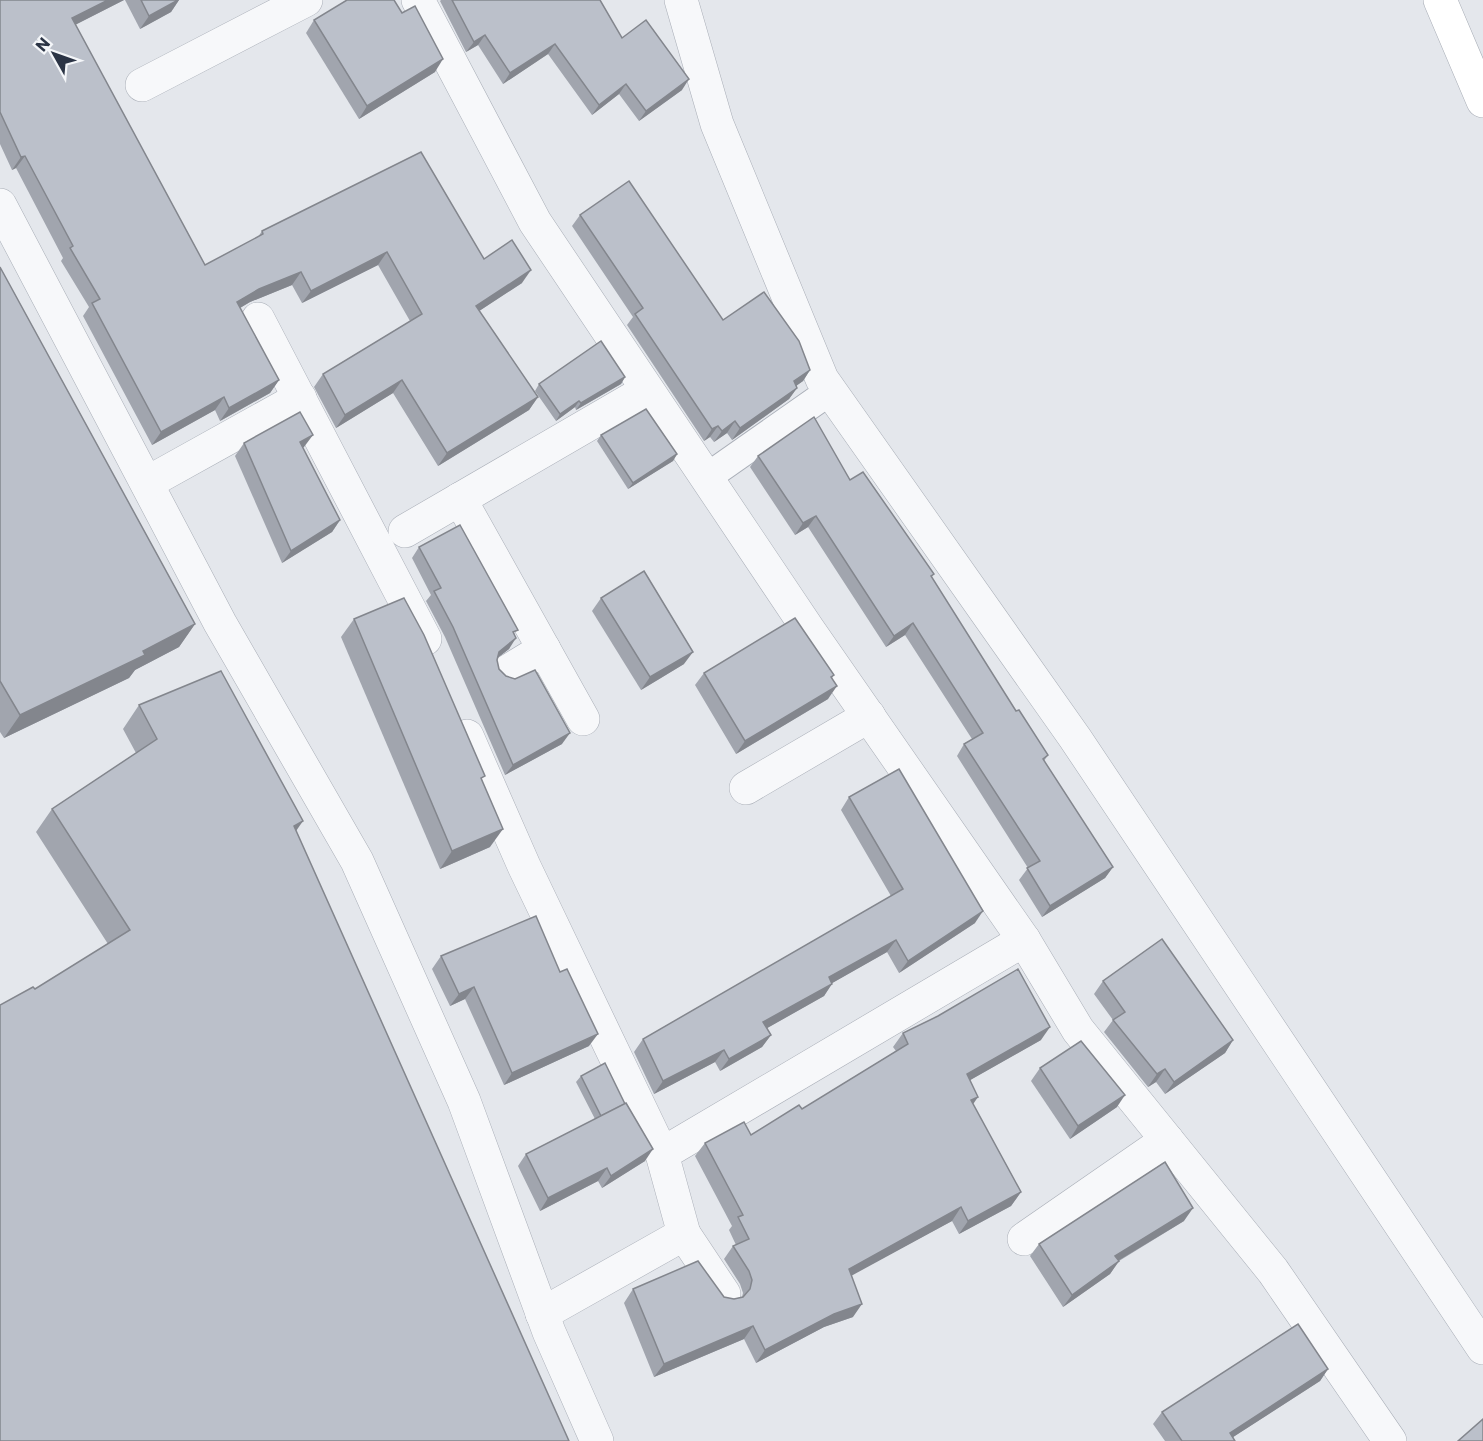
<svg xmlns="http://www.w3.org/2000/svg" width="1483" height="1441" viewBox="0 0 1483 1441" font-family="Commissioner,sans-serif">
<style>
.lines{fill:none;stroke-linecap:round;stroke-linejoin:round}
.lane-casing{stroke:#a9aeb7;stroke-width:30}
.street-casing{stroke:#a9aeb7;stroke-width:34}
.secondary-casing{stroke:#a9aeb7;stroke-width:34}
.lane{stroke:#f7f8fa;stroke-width:28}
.street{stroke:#f7f8fa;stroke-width:33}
.secondary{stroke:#fff;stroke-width:33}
.wall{fill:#a1a5ae}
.shaded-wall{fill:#83868d}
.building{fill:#bbc0ca;stroke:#83868d;stroke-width:1.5}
</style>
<rect width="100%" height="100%" fill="#e4e7ec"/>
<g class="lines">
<g class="lane-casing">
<polyline id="lane" points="706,478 830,391"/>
</g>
<g class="street-casing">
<g id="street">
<polyline points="418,0 535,222 808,629 1024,940 1078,1030 1273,1271 1390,1441"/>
<polyline points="681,0 717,124 822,379 1075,738 1483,1348"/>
<polyline points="142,85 306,0"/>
<polyline points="0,205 220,623 357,861 464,1101 549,1332 597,1441"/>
<polyline points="258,319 425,639"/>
<polyline points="147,483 300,398"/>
<polyline points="460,499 583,719"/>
<polyline points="405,531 646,391"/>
<polyline points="508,671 544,649"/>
<polyline points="467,736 524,866 662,1154"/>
<polyline points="746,788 869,716"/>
<polyline points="684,1234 724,1294"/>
<polyline points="1024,1239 1167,1140"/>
<polyline points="542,1314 684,1234 662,1154 1024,940"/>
</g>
</g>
<g class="secondary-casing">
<polyline id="secondary" points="1440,0 1483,101"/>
</g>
<use href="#lane" class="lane"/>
<use href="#street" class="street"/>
<use href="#secondary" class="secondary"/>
</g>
<g class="wall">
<polygon points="0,0 124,0 75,25 205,265 258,237 262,231 484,259 522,283 479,311 538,397 529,410 438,466 393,393 336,428 314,387 323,374 410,321 378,265 302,303 292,285 250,302 240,308 279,380 270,393 220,421 215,410 152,445 83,316 89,307 61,261 63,258 16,168 12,170 0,144"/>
<polygon points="125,0 179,0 171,12 140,29"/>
<polygon points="441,0 600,0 622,38 682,90 639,121 619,94 592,115 548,54 503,84 478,45 466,52 440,1"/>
<polygon points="314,20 435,72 359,119 306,33"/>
<polygon points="580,215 723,320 810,370 803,381 796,386 797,388 789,399 732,440 727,433 714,442 710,437 704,441 627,325 633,317 572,226"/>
<polygon points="0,267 195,624 179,647 135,670 129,678 4,738 0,732"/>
<polygon points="625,377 621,384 576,410 575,407 556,421 535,391 539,384"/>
<polygon points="601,435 677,454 673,461 628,489 597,441"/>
<polygon points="244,443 303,448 340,520 332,532 282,563 235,456"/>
<polygon points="758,456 850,480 934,574 931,578 1016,711 1048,755 1044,761 1113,867 1105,878 1042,917 1019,880 1028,868 957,756 964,744 972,739 905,635 886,647 808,527 795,535 750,467"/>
<polygon points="419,547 515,634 509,649 497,658 497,660 499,669 562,744 505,775 445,637 426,601 431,595 412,558"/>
<polygon points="601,598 684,664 641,690 592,611"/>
<polygon points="354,619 482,780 490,847 440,869 341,637"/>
<polygon points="704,673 834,675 832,678 828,699 736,754 695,685"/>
<polygon points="139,705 296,831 35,989 108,944 36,832 52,809 136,753 123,729"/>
<polygon points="849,797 975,923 899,973 887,952 832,983 824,996 767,1028 771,1035 762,1047 720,1071 715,1062 654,1094 634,1052 643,1039 891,896 841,810"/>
<polygon points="441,956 560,972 589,1046 504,1085 465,999 450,1006 432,969"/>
<polygon points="1103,981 1233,1040 1225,1053 1165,1094 1156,1082 1148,1087 1104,1032 1113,1020 1094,994"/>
<polygon points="903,1033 1041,1040 970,1080 973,1104 1021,1192 1011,1206 959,1234 952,1221 851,1275 853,1317 824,1327 756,1363 744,1339 654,1377 624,1303 633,1289 724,1297 734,1299 742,1297 743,1293 740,1284 724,1259 733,1246 736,1245 729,1230 732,1226 695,1156 705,1143 751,1135 802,1109 896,1051 893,1047"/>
<polygon points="1040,1068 1117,1107 1070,1139 1031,1081"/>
<polygon points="581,1076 645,1161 602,1188 598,1181 540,1211 518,1166 526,1154 595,1119 576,1082"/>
<polygon points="1184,1221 1119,1261 1110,1274 1063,1307 1030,1256 1039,1244"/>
<polygon points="1328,1369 1320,1381 1233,1437 1235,1441 1165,1441 1153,1424 1162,1412"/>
</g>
<g class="shaded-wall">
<polygon points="108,0 124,0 63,31 72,18"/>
<polygon points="178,0 179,0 171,12 140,29 149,16"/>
<polygon points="485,35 478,45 466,52 474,42"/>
<polygon points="555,44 548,54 503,84 510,73"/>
<polygon points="443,59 435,72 359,119 367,106"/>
<polygon points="689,79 682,90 639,121 646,111"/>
<polygon points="626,84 619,94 592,115 599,105"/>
<polygon points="25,156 16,168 12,170 21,157"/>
<polygon points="387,252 378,265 302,303 311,291"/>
<polygon points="531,270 522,283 467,319 476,306"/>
<polygon points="301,272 292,285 250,302 228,315 237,302 259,289"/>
<polygon points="810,370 803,381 786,393 794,381"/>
<polygon points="625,377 621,384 576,410 581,403"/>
<polygon points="279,380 270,393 220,421 229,408"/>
<polygon points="402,380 393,393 336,428 345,415"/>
<polygon points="797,388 789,399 732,440 740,428"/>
<polygon points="224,397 215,410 152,445 161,432"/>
<polygon points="538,397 529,410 438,466 447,453"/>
<polygon points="579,401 575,407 556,421 560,414"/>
<polygon points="735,421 727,433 714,442 722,431"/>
<polygon points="718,426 710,437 704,441 712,429"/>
<polygon points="313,435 304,447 291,455 300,442"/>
<polygon points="677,454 673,461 628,489 633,483"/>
<polygon points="816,516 808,527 795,535 803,523"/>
<polygon points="340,520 332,532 282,563 291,551"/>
<polygon points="913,623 905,635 886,647 894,636"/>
<polygon points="195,624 179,647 135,670 129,678 4,738 20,715"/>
<polygon points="516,638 509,649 491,663 499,652"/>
<polygon points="693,652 684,664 641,690 650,677"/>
<polygon points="837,686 828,699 736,754 745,741"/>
<polygon points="570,733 562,744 505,775 513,765"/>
<polygon points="303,821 287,844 294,826"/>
<polygon points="503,829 490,847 440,869 452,851"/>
<polygon points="1113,867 1105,878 1042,917 1050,906"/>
<polygon points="983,911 975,923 899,973 908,961"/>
<polygon points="896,940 887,952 820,990 829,977"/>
<polygon points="832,984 824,996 755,1035 763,1022"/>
<polygon points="474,987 465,999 450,1006 459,994"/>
<polygon points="1050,1027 1041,1040 958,1087 967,1074"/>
<polygon points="598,1034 589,1046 504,1085 512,1073"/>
<polygon points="771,1035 762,1047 720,1071 729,1059"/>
<polygon points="1233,1040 1225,1053 1165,1094 1174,1082"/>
<polygon points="724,1050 715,1062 654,1094 663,1081"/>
<polygon points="1165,1069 1156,1082 1148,1087 1157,1074"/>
<polygon points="1125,1095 1117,1107 1070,1139 1078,1126"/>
<polygon points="978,1097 969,1110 971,1100"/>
<polygon points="653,1149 645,1161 602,1188 611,1176"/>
<polygon points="607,1168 598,1181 540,1211 548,1198"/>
<polygon points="1021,1192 1011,1206 959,1234 968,1221"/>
<polygon points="961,1207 952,1221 840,1282 849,1269"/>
<polygon points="1193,1208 1184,1221 1106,1268 1115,1256"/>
<polygon points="1119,1261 1110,1274 1063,1307 1072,1295"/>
<polygon points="862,1304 853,1317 824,1327 756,1363 765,1350 834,1314"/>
<polygon points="753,1326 744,1339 654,1377 664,1364"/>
<polygon points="1328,1369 1320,1381 1227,1441 1230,1433"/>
</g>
<g class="building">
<polygon points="0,0 108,0 72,18 205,265 263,234 262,231 421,152 484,259 512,240 531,270 476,306 538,397 447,453 402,380 345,415 323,374 422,314 387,252 311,291 301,272 259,289 237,302 279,380 229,408 224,397 161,432 92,303 100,299 70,248 73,246 25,156 21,157 0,112"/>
<polygon points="141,0 178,0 149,16"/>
<polygon points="347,0 394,0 402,13 415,6 443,59 367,106 314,20"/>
<polygon points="452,0 600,0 622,38 646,20 689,79 646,111 626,84 599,105 555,44 510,73 485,35 474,42"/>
<polygon points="629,181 723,320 764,292 799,341 810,370 794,381 797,388 740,428 735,421 722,431 718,426 712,429 635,314 643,308 580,215"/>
<polygon points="0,267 195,624 143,651 145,655 20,715 0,681"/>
<polygon points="601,341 625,377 581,403 579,401 560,414 539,384"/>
<polygon points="646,409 677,454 633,483 601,435"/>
<polygon points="300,412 313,435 300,442 340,520 291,551 244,443"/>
<polygon points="814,417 850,480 863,472 934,574 931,576 1016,711 1019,710 1048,755 1043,759 1113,867 1050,906 1027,868 1040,861 964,744 983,733 913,623 894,636 816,516 803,523 758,456"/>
<polygon points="460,525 518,630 513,632 516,638 499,652 497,660 499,669 506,676 515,679 535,670 570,733 513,765 453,627 434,591 441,588 419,547"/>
<polygon points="644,571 693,652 650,677 601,598"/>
<polygon points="404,598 424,635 485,776 481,778 503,829 452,851 354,619"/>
<polygon points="795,618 834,675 831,677 837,686 745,741 704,673"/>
<polygon points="221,671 303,821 294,826 569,1441 0,1441 0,1005 33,987 35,989 130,930 52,809 157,739 139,705"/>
<polygon points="899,769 983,911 908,961 896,940 829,977 832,984 763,1022 771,1035 729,1059 724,1050 663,1081 643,1039 903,889 849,797"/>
<polygon points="536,916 560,972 567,969 598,1034 512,1073 474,987 459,994 441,956"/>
<polygon points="1162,939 1233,1040 1174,1082 1165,1069 1157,1074 1113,1020 1125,1012 1103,981"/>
<polygon points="1018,969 1050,1027 967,1074 978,1097 971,1100 1021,1192 968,1221 961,1207 849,1269 862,1304 834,1314 765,1350 753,1326 664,1364 633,1289 698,1261 724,1297 734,1299 743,1297 750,1289 752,1280 749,1271 733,1246 749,1239 738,1217 743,1215 705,1143 744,1122 751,1135 799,1105 802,1109 908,1044 903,1033 938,1016"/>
<polygon points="1081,1041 1125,1095 1078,1126 1040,1068"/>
<polygon points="605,1063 625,1104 601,1116 581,1076"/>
<polygon points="626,1103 653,1149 611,1176 607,1168 548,1198 526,1154"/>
<polygon points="1165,1162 1193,1208 1115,1256 1119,1261 1072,1295 1039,1244"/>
<polygon points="1298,1324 1328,1369 1230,1433 1235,1441 1182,1441 1162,1412"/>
<polygon points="1483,1419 1483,1441 1458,1441"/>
</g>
<g transform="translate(54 54) rotate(310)" stroke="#f4f6f9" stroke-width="4.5" paint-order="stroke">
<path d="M0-4.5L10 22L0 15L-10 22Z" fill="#2b3445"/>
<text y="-9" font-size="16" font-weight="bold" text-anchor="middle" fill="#2b3445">N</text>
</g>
</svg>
